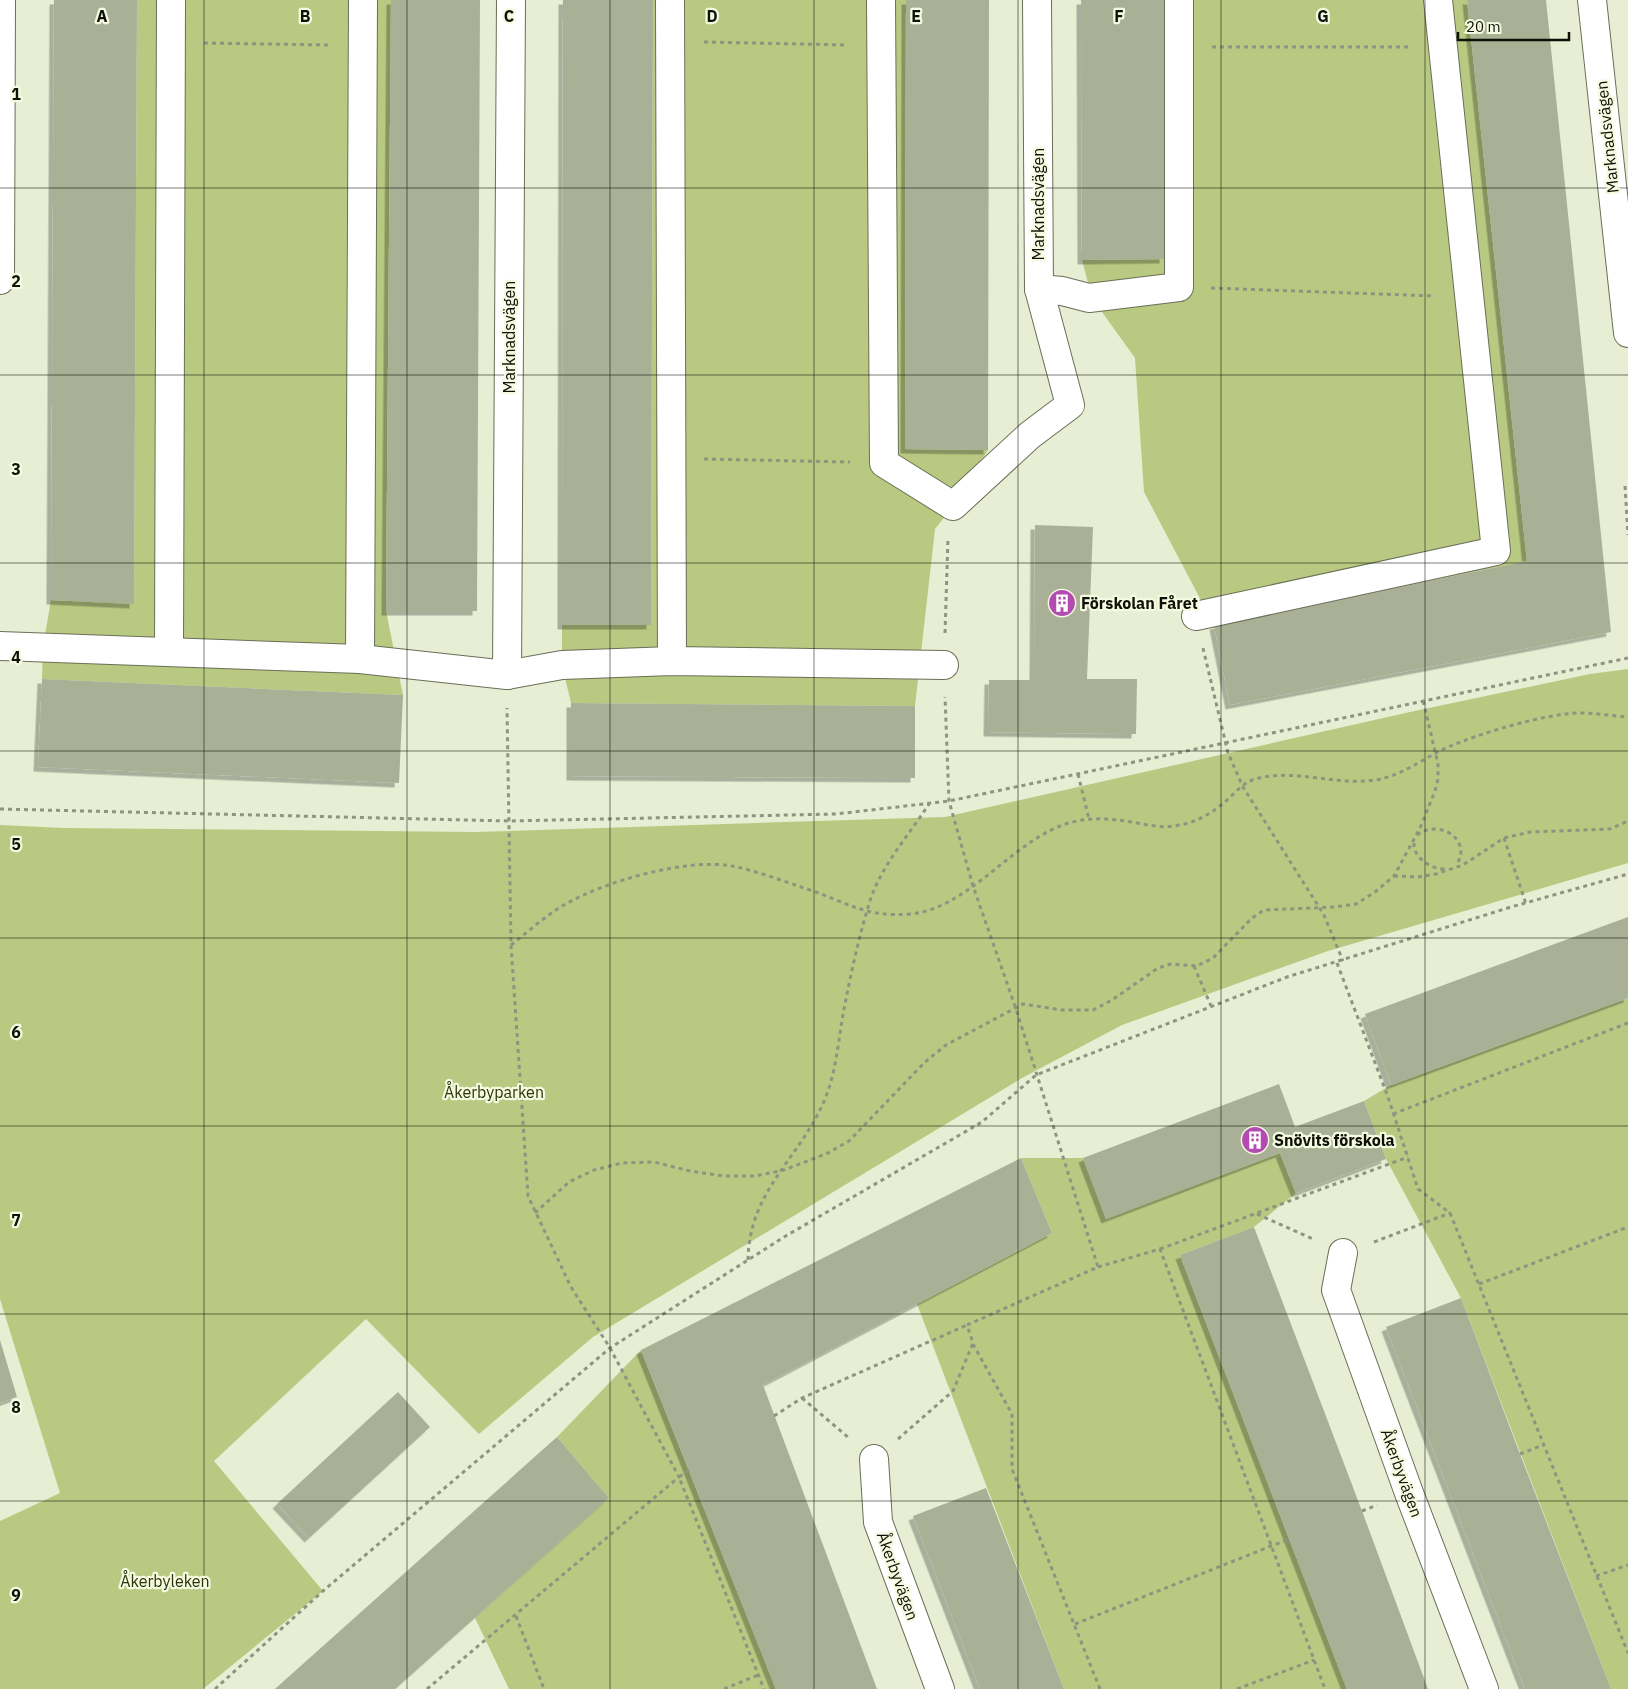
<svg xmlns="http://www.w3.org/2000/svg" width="1628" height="1689" viewBox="0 0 1628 1689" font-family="'IBM Plex Sans',sans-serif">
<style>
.green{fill:#b9c981}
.building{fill:#a9b096;filter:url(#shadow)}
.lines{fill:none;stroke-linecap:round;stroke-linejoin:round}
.minor-casing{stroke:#6a6f57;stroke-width:30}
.path{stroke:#8f9480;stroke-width:3;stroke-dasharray:4 4;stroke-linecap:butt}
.minor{stroke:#fff;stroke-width:28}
.grid{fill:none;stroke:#0f1108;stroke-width:1;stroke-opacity:0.55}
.labels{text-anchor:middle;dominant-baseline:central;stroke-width:4.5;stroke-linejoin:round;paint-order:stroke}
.street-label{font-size:16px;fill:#0f1108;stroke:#f5fbe0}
.poi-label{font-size:16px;font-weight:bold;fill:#0f1108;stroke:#f5fbe0;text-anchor:start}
.park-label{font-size:16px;fill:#2d340b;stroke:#f5fbe0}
.grid-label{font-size:16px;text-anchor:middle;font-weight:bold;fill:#0f1108;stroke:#f5fbe0;stroke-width:4.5;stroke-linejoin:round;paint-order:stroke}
</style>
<defs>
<filter id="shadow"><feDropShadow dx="-4.5" dy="4.5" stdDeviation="0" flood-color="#0004"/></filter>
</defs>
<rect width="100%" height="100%" fill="#e7eed3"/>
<g class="green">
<polygon points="137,0 391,0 386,611 403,695 42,679 43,647 51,600 134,603"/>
<polygon points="653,0 906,0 905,449 988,450 953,506 935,529 915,706 571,703 562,665 562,625 651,624"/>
<polygon points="1165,0 1467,0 1527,561 1214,625 1144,492 1135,358 1092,298 1082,260 1164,259"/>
<polygon points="1628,669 1628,863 1328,951 1122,1025 1022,1078 593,1337 479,1434 366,1319 214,1461 323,1591 203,1689 0,1689 0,1521 60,1493 0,1299 0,825 63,828 475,832 945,817 1410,712 1590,674"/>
<polygon points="1628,998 1628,1689 1611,1689 1461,1298 1386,1159 1364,1101 1391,1085"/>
<polygon points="1280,1153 1296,1193 1254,1227 1180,1255 1347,1689 1064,1689 917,1304 1052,1233 1021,1158 1083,1158 1106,1218"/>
<polygon points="641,1350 776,1689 509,1689 475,1618 609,1498 557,1437"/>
</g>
<g class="building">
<polygon points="54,0 137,0 134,604 51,600"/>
<polygon points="391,0 480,0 477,611 386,611"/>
<polygon points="563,0 653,0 651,625 562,625"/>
<polygon points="906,0 989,0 988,450 905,449"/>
<polygon points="1081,0 1165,0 1164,259 1082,260"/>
<polygon points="1467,0 1546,0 1611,632 1230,705 1214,625 1527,561"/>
<polygon points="1035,525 1093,527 1087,679 1137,679 1136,734 988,732 989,680 1034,680"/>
<polygon points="42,679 403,695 399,783 38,767"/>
<polygon points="571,703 915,706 915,778 571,776"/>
<polygon points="1628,917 1628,998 1391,1085 1365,1014"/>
<polygon points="1279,1084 1295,1127 1364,1101 1386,1159 1296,1193 1280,1153 1106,1219 1083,1158"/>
<polygon points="1021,1158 1052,1233 763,1385 877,1689 776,1689 641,1350"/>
<polygon points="1254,1227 1362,1511 1428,1689 1347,1689 1180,1255"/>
<polygon points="1461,1298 1520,1454 1611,1689 1525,1689 1386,1327"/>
<polygon points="0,1340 17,1397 0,1403"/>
<polygon points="398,1392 430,1427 309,1538 277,1504"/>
<polygon points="557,1437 609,1498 395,1689 275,1689"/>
<polygon points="986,1488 1064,1689 980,1689 913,1516"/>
</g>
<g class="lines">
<g class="minor-casing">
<g id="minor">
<polyline points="363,0 360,659 507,675 562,665 672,661 944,665"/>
<polyline points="670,0 672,661"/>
<polyline points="881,0 884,463 953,506 1030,435 1070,405 1039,289 1037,0"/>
<polyline points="1592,0 1628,333"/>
<polyline points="0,280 1,0"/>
<polyline points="1039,289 1062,291 1089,298 1179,287 1179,0"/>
<polyline points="1196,616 1496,551 1438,0"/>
<polyline points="0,646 360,659"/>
<polyline points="169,651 171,0"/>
<polyline points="507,675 511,0"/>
<polyline points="1343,1253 1336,1290 1409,1493 1484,1689"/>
<polyline points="874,1459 878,1522 940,1689"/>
</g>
</g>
<g class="path">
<polyline points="704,42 848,45"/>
<polyline points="204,43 330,45"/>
<polyline points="1212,47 1411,47"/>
<polyline points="1211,288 1435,296"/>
<polyline points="704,459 850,462"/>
<polyline points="1625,486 1628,535"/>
<polyline points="945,633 948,537"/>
<polyline points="1203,648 1228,753 1243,787 1324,915 1343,961"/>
<polyline points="1078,774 1089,819"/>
<polyline points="0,809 510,821 836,814 949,801 1628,658"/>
<path d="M1417,835C1442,817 1473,843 1456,865"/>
<polyline points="1504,838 1526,904"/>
<path d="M1414,843C1413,858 1432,870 1446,869"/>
<polyline points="1394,876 1418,877 1436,874 1463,865 1504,838 1530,832 1610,829 1628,821"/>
<path d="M511,945C528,932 545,916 564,905C605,881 686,858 732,866C757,871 783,881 807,889C847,902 865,918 911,914C967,908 1008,847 1060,826C1085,816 1111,818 1137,823C1149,825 1161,828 1173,826C1194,824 1211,814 1226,801C1235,793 1244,782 1255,779C1295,768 1335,786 1375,780C1402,776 1422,759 1446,748C1477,734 1547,713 1580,713C1596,713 1612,716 1628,717"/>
<polyline points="1337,963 1388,1097 1418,1189 1450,1213 1628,1653"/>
<polyline points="1194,966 1211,1006"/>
<polyline points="1393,1114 1628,1023"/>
<polyline points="535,1213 569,1182 594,1170 622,1163 654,1162 690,1171 723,1176 755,1176 784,1170 828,1153 849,1141 925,1062 946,1045 1023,1004 1062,1010 1093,1010 1112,1000 1158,968 1171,964 1197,966 1213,958 1252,918 1264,910 1335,907 1356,904 1375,892 1394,876 1420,828 1435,791 1438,779 1438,764 1423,700"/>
<polyline points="1257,1214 1313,1239"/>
<polyline points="1374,1242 1450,1213"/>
<polyline points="1160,1249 1408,1157"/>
<path d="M748,1260C749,1187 806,1154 828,1091C837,1064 839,1036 844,1009C851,973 859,936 870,901C881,866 909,835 929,804"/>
<polyline points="1098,1267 1160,1249 1325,1689"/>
<polyline points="1479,1284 1628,1227"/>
<polyline points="973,1344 1012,1414 1012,1469 1100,1689"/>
<polyline points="802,1398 849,1438"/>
<polyline points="774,1416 802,1398 967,1325"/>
<polyline points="898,1439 953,1391 973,1343 967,1325 1098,1267 1016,1009 973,886 949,801 945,697"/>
<polyline points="1520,1454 1543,1445"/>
<polyline points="689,1470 679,1477 764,1689"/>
<polyline points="1362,1511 1377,1505"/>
<polyline points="1596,1576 1628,1565"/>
<polyline points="516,1616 544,1689"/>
<polyline points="1075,1624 1289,1539"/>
<polyline points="215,1689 323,1591 610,1348 784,1237 982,1122 1036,1075 1287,977 1511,907 1628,874"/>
<polyline points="427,1689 679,1477 610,1348 571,1287 528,1196 511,945 507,708"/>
<polyline points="724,1689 758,1675"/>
<polyline points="1237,1689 1314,1660"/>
</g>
<use href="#minor" class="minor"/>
</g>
<path class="grid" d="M204,0V1689M407,0V1689M610,0V1689M814,0V1689M1018,0V1689M1221,0V1689M1425,0V1689M0,188H1628M0,375H1628M0,563H1628M0,751H1628M0,938H1628M0,1126H1628M0,1314H1628M0,1501H1628"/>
<defs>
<g id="building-disc" transform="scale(1.4375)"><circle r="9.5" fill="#b24cb0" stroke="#f5fbe0"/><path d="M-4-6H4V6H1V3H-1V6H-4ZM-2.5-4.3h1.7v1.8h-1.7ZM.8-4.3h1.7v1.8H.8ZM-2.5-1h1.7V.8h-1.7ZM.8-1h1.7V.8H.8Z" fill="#fff"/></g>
</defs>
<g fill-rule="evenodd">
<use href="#building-disc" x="1062" y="603"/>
<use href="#building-disc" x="1255" y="1140"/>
</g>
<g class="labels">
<g class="street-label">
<text transform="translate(1607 137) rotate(-96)">Marknadsvägen</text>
<text transform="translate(1038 204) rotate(-90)">Marknadsvägen</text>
<text transform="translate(509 337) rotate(-90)">Marknadsvägen</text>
<text transform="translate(1402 1473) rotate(70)">Åkerbyvägen</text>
<text transform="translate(898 1576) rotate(70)">Åkerbyvägen</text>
</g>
<g class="poi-label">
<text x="1081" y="603">Förskolan Fåret</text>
<text x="1274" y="1140">Snövits förskola</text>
</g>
<g class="park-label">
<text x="494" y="1092">Åkerbyparken</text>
<text x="165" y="1581">Åkerbyleken</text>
</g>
</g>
<g class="grid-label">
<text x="102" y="22">A</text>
<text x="305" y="22">B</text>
<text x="509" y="22">C</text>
<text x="712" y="22">D</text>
<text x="916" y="22">E</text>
<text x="1119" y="22">F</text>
<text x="1323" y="22">G</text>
<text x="16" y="100">1</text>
<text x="16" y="287">2</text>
<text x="16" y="475">3</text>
<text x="16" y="663">4</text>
<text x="16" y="850">5</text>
<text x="16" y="1038">6</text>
<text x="16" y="1226">7</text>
<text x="16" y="1413">8</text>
<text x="16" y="1601">9</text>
</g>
<path d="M1458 32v8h111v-8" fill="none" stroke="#0f1108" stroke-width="2.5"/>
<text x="1466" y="32" font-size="15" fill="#0f1108" stroke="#f5fbe0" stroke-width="4" paint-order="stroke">20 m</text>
</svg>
